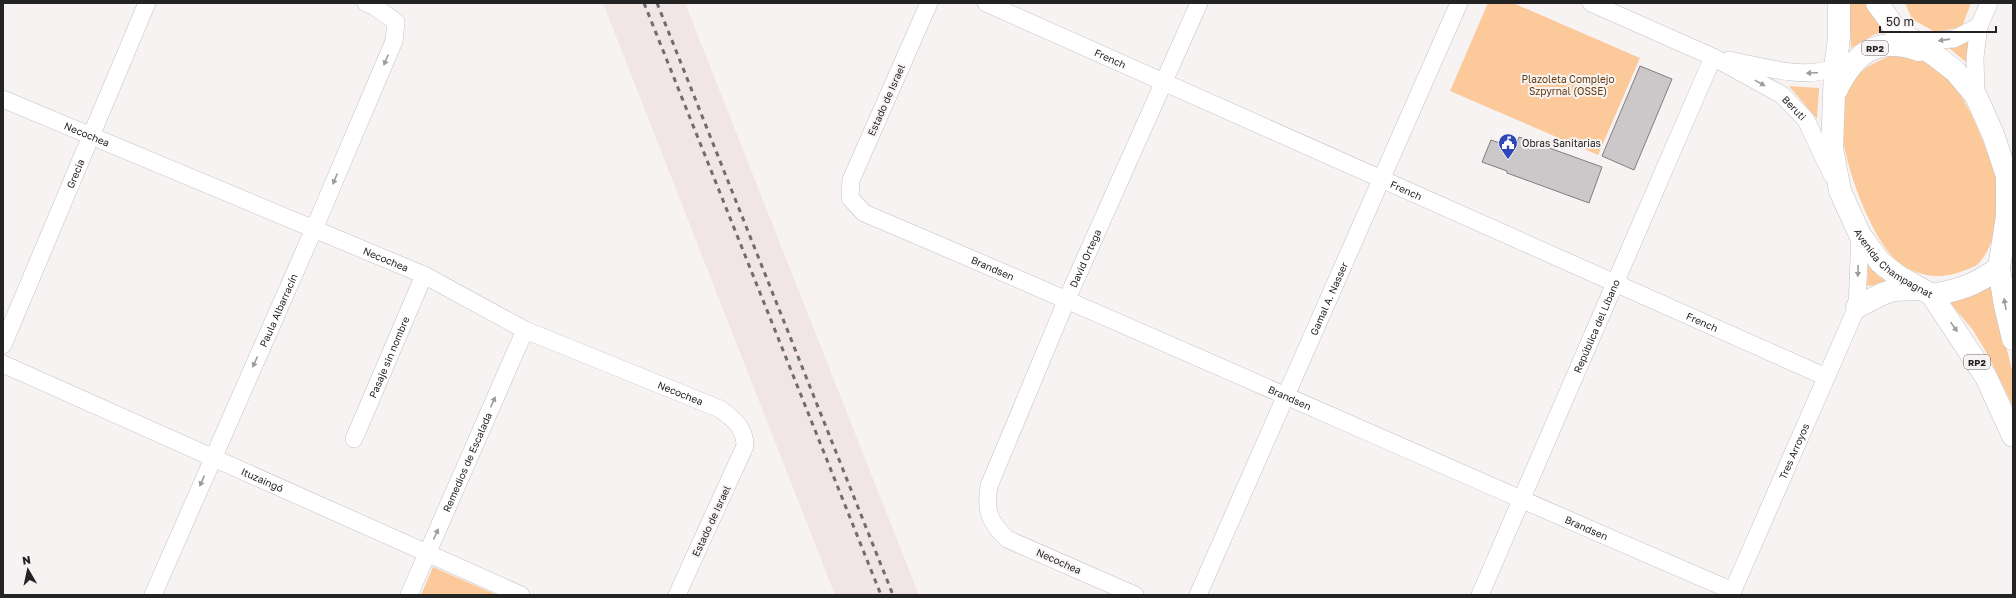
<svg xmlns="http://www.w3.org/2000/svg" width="2016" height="598" viewBox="0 0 2016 598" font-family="'Golos Text',sans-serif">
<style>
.built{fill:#f2e5e5}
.green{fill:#fcc99a}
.building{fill:#ccc8c9;stroke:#817d7e}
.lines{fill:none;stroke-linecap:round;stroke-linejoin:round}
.street-casing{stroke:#c4c0c0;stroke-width:18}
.highway-casing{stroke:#c4c0c0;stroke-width:23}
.street{stroke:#fff;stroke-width:17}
.highway{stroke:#fff;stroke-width:22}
.rail{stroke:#6f6d6d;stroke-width:3;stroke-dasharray:5 5;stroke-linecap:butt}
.oneway{fill:#9c9c9c}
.labels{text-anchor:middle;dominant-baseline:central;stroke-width:4;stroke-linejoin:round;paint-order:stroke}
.shield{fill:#f7f3f3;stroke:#636161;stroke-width:1}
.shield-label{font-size:9px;font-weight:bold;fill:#242323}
.street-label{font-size:10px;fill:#242323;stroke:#f7f3f3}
.park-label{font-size:10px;fill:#643c0c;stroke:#f7f3f3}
.poi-label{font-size:10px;fill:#242323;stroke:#f7f3f3;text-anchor:start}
</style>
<rect width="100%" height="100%" fill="#f7f3f3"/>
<polygon class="built" points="603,3 685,3 919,595 835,595"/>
<g class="green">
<polygon points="1488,3 1513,3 1640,58 1598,155 1450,91"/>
<polygon points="1849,3 1868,3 1887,32 1875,34 1851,48"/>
<polygon points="1905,3 1971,3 1962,27 1935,32 1912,19"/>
<polygon points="1969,42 1967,63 1949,48"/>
<path d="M1897,53C1904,54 1912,54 1918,57C1955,73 1971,111 1985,146C1988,155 1994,165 1996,174C1999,191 1999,208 1996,225C1993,240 1989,251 1979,263C1975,267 1968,269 1963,271C1940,280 1918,277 1898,262C1868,237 1831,135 1843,97C1852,72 1874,62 1897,53Z"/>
<polygon points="1789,86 1819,88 1817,119"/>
<polygon points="1868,262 1877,275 1890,283 1867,286"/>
<polygon points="1994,280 2000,322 2013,374 2013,407 1989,357 1973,330 1950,303 1969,296"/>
<polygon points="433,567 497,595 421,595"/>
</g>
<g class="building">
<polygon points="1640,66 1672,79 1634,170 1602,156"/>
<polygon points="1519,137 1602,167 1589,203 1507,173 1507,171 1482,162 1491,140 1515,148"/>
</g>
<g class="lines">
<g class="street-casing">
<g id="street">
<path id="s1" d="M929,3L851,180L850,198L864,213C1155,336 1443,467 1733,591"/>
<path id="s2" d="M986,3L1826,377"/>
<path id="s3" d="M1591,3L1713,57L1782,95L1806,120L1832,175"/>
<polyline points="1911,42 1954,39 1979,26"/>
<path d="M1729,60C1766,67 1810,83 1846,63"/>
<polyline points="1976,96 1975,57 1979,26 1989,3"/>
<path id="s4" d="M3,99L424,275L525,330L720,409C734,419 745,428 745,446L677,595"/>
<path id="s5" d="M3,345L147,3"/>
<path id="s6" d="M3,364L521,595"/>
<path id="s7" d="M354,439L424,275"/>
<path id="s8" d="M153,595L314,229L394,41L396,22L375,7L366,3"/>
<path id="s9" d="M409,595L525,330"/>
<path id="s10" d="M1135,595L1007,539C989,521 985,511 989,486L1067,299L1199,3"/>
<path id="s11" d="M1198,595L1459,3"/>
<path id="s12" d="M1480,595L1713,57"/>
<path id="s13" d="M1731,595L1857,307L1860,235"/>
</g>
</g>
<g class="highway-casing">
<g id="highway">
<path id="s14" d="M1839,3V38L1835,69L1832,148L1840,191L1860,235L1880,262L1898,276L1932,295L1986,377L2013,436"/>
<polyline points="1877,3 1895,28 1937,57 1955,71 1976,96 1993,134 2007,176 2007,216 1999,268 2005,306 2013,339"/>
<path d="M1836,91C1854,54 1876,35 1919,50"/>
<path d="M1932,295C1960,290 1975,285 1999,268"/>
<polyline points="1857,307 1882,294 1894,290 1921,289"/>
</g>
</g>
<use href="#street" class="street"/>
<use href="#highway" class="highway"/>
<g class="rail">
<polyline points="644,3 881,595"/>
<polyline points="657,3 893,595"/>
</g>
</g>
<defs><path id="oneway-solid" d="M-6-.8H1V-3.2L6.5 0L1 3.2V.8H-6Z"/></defs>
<g class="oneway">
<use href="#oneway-solid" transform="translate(1944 40) rotate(172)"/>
<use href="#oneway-solid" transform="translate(386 60) rotate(113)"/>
<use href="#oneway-solid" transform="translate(1812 73) rotate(178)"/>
<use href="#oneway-solid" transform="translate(1760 83) rotate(29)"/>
<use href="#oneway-solid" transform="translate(335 179) rotate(113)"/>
<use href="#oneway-solid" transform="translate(1858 271) rotate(92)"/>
<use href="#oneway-solid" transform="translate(2005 304) rotate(-100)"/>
<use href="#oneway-solid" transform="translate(1954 327) rotate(55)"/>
<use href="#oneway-solid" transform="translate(255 362) rotate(114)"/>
<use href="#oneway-solid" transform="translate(493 402) rotate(-66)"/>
<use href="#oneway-solid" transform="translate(202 481) rotate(114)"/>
<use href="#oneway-solid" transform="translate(436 534) rotate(-66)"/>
</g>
<defs>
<g id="civic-pin" transform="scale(1)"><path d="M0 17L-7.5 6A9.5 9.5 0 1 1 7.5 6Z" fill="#2e46b7" stroke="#f7f3f3"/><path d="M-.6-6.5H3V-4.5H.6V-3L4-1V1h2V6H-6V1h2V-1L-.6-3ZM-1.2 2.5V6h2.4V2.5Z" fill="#fff"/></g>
</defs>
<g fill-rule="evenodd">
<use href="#civic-pin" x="1508" y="143"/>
</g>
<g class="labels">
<g class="shield">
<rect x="1862" y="41" width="26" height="14" rx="3"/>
<rect x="1964" y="355" width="26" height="14" rx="3"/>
</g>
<g class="shield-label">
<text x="1875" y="48">RP2</text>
<text x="1977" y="362">RP2</text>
</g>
<g class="street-label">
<text stroke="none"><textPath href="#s2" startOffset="136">French</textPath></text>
<text transform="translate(886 100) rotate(-66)">Estado de Israel</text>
<text stroke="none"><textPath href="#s3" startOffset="230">Beruti</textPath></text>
<text stroke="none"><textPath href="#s4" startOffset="91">Necochea</textPath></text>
<text stroke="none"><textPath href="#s5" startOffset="186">Grecia</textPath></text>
<text stroke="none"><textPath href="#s2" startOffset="460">French</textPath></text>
<text stroke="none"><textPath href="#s10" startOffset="446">David Ortega</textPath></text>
<text stroke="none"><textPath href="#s4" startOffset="415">Necochea</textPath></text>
<text stroke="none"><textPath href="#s14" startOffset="282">Avenida Champagnat</textPath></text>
<text stroke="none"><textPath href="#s1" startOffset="372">Brandsen</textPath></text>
<text stroke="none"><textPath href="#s11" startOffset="324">Gamal A. Nasser</textPath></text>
<text stroke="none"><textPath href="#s8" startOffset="311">Paula Albarracín</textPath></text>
<text stroke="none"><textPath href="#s2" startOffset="784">French</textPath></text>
<text stroke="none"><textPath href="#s12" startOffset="293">República del Líbano</textPath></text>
<text stroke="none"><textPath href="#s7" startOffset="89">Pasaje sin nombre</textPath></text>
<text stroke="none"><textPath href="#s4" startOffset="739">Necochea</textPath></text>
<text stroke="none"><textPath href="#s1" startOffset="696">Brandsen</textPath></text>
<text stroke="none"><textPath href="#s13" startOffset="157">Tres Arroyos</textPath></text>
<text stroke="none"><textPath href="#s9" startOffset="145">Remedios de Escalada</textPath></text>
<text stroke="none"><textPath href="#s6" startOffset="284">Ituzaingó</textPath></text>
<text transform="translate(711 521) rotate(-65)">Estado de Israel</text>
<text stroke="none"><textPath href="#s1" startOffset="1020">Brandsen</textPath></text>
<text transform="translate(1059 561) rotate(24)">Necochea</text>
</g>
<g class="park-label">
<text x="1568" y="79">Plazoleta Complejo<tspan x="1568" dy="12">Szpyrnal (OSSE)</tspan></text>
</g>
<g class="poi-label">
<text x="1522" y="143">Obras Sanitarias</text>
</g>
</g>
<rect width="2016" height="598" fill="none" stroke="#242323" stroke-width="8"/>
<g transform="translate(28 570) rotate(351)" stroke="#f7f3f3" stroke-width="3" paint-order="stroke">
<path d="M0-3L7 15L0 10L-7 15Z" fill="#242323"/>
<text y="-6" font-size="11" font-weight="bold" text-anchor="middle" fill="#242323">N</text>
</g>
<path d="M1880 26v6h116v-6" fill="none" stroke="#242323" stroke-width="2"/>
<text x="1886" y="26" font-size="12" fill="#242323" stroke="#f7f3f3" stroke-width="3" paint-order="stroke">50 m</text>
</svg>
